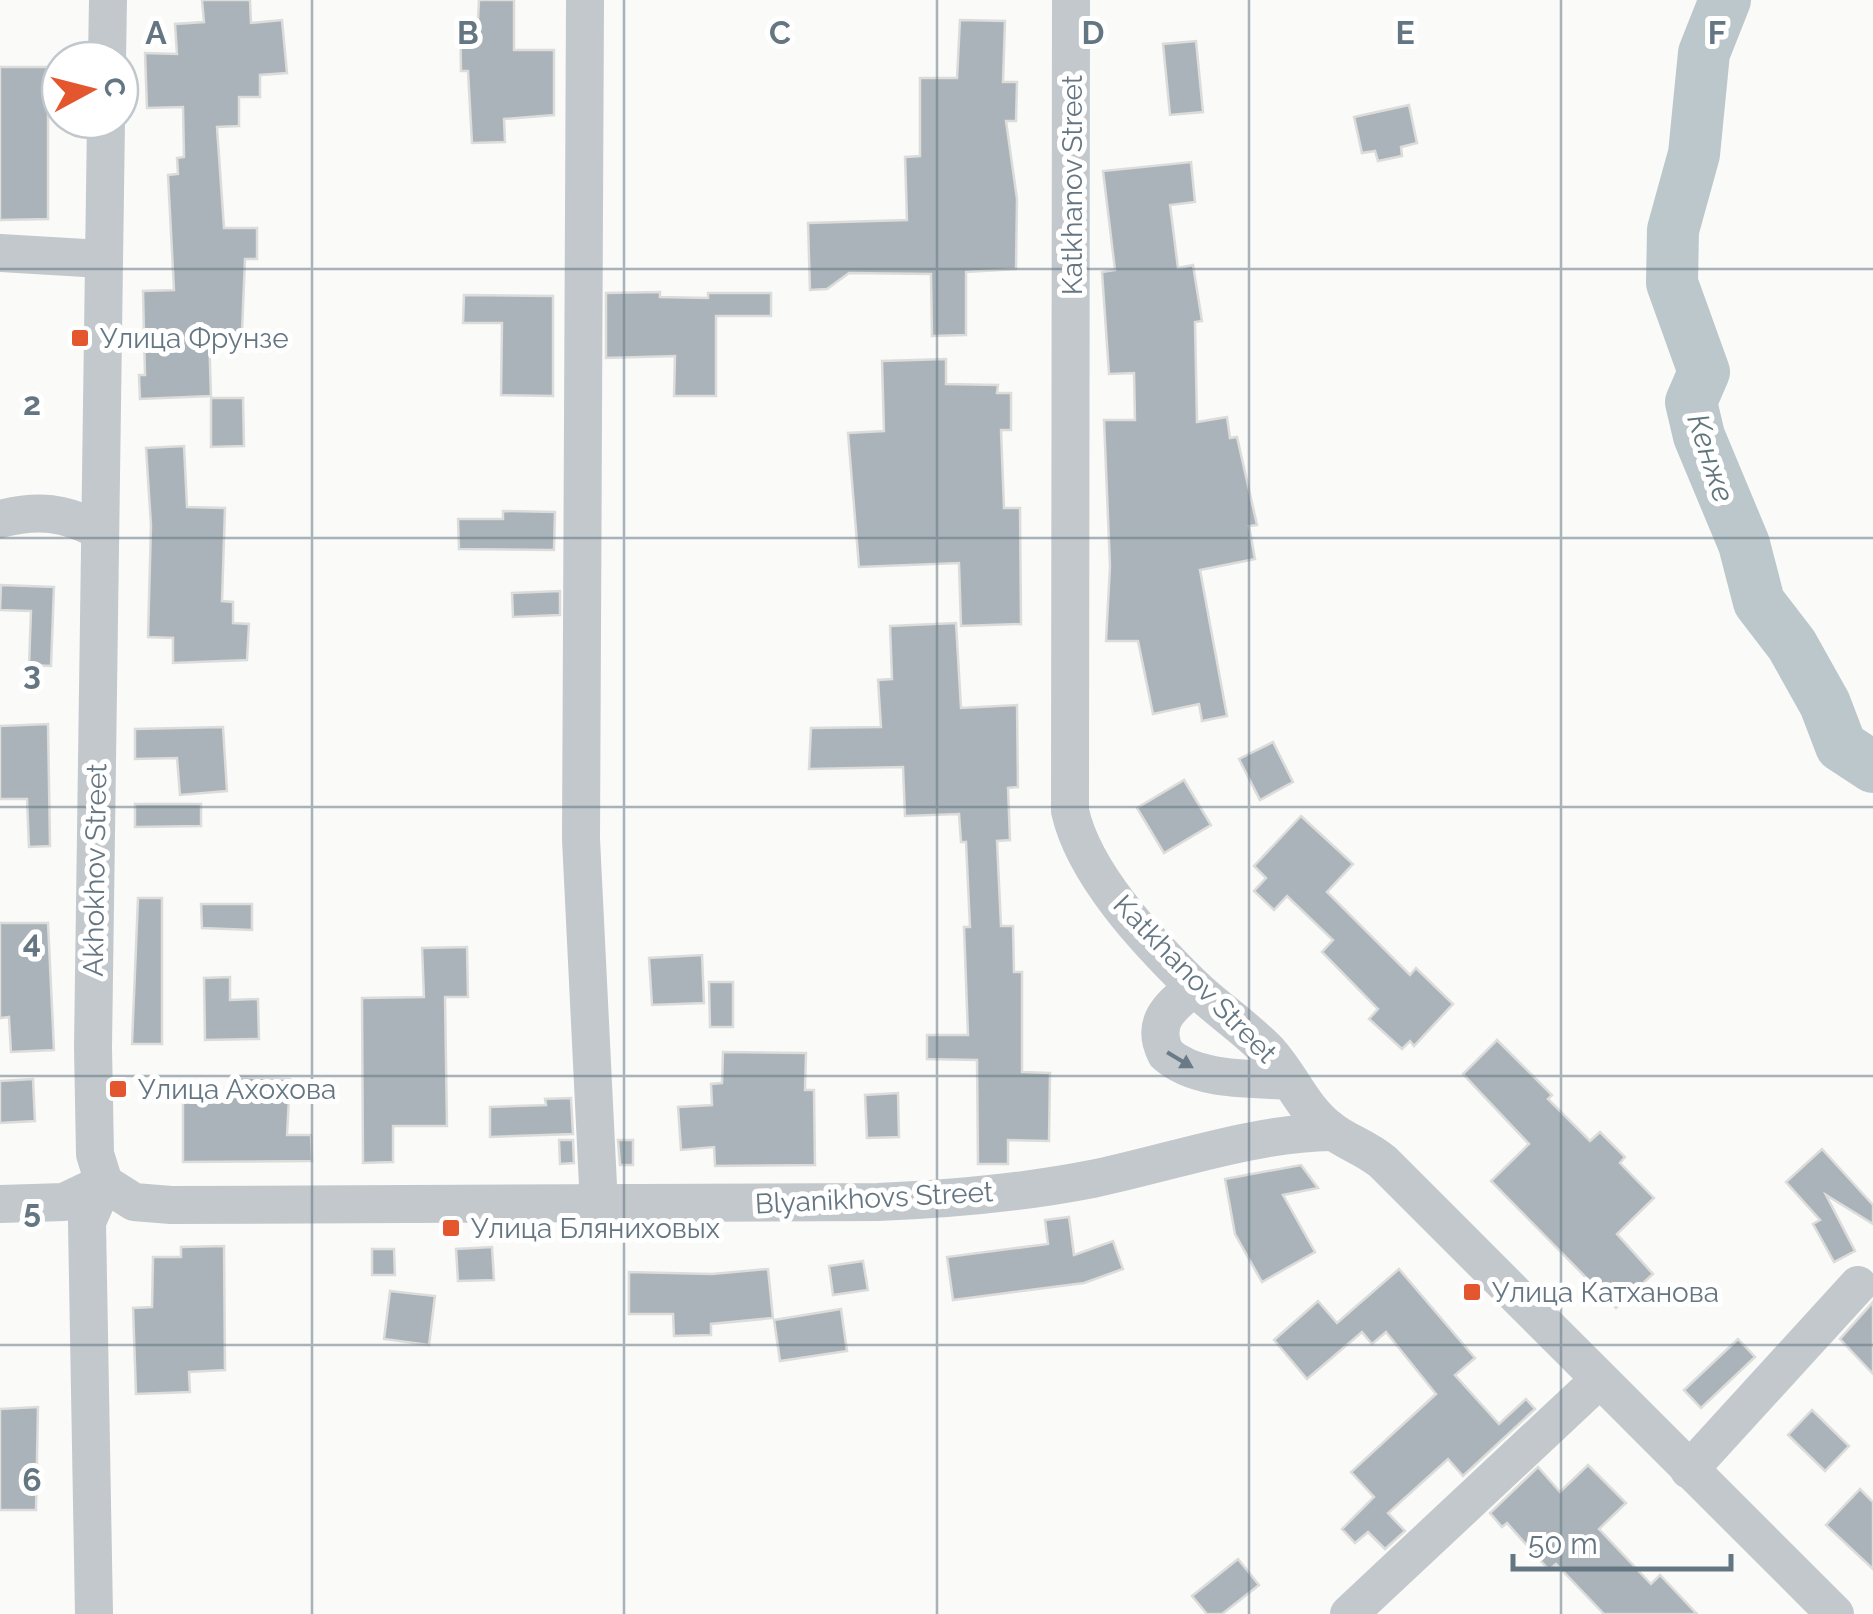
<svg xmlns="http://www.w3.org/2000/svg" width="1873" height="1614" viewBox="0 0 1873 1614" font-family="Raleway,sans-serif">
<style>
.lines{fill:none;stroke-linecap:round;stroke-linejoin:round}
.river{stroke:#bbc7cb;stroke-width:52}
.building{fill:#aab3b9;stroke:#dcdcda;stroke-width:2.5}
.minor{stroke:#c3c8cc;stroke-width:38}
.oneway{fill:#6a7a87}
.grid{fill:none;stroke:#657683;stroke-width:2.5;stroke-opacity:0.55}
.poi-dot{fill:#e4572e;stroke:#fff;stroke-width:4}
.labels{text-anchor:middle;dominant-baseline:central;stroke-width:10;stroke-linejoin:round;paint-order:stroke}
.street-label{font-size:28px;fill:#657683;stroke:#fff}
.poi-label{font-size:28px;fill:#657683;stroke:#fff;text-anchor:start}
.water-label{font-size:30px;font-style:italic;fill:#60757c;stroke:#fff}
.grid-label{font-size:32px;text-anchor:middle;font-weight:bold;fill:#657683;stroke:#fff;stroke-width:10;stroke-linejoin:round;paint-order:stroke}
</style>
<rect width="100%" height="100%" fill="#fafaf8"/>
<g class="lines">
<polyline class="river" points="1725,0 1704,53 1694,154 1673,230 1672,283 1704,372 1691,402 1699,436 1744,544 1759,602 1792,645 1825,704 1841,746 1873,767"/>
</g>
<g class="building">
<polygon points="202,0 250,0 251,23 282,20 287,73 260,75 260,97 239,97 239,126 217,127 224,228 257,228 257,259 245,259 242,332 209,333 211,396 140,399 139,375 145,375 143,291 174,290 168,175 178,174 177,158 184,157 183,107 147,108 145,53 177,54 175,24 204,22"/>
<polygon points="479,0 514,0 514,50 554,50 554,115 504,119 505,142 472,143 468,71 461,71 460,20 478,20"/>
<polygon points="960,20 1005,21 1003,82 1017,82 1016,121 1006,121 1017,199 1016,269 966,272 966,335 932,336 931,274 849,273 827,289 810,290 808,223 907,220 905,157 920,156 920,78 957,78"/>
<polygon points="1196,41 1203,112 1170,115 1163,44"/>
<polygon points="0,67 48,67 48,219 0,220"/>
<polygon points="1409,105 1417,143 1401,147 1402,156 1378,161 1375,151 1362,153 1354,117"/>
<polygon points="1191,162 1195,202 1170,205 1178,268 1193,265 1202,321 1195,322 1197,422 1227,417 1230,438 1237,437 1257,525 1249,526 1255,559 1200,570 1227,716 1202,721 1199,704 1153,714 1138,641 1106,641 1110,566 1104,420 1135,420 1134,373 1109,374 1102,272 1115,270 1103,171"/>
<polygon points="660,292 660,297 708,298 708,293 771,293 771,316 716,316 716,396 674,396 675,356 606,358 606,293"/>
<polygon points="464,295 553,296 553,396 501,395 502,323 463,323"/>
<polygon points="946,359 946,384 998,385 997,393 1011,393 1011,430 1001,430 1004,508 1020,508 1021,624 961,626 959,563 859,567 848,433 884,431 882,361"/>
<polygon points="211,398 243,398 244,446 211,447"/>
<polygon points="184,446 187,507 225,508 222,601 233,602 233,623 249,624 247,660 173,663 173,638 148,637 151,525 146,448"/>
<polygon points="503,511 555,512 554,550 459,549 458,519 503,519"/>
<polygon points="1,585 54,587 51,666 29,665 31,611 0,610"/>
<polygon points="560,591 560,615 513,617 512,593"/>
<polygon points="956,623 961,708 1017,705 1018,787 1008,788 1010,840 997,841 1001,926 1013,926 1014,972 1022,972 1022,1072 1050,1073 1049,1141 1008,1140 1008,1164 978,1164 977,1060 927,1059 927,1035 968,1035 964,927 970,927 966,842 961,842 959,814 905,816 903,767 809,769 811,728 881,727 878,680 892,679 890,626"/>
<polygon points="48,724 50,846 29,847 27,799 0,799 0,726"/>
<polygon points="223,727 227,791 180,795 177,758 135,759 135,729"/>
<polygon points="1273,742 1293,782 1260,800 1239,759"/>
<polygon points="1184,780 1211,825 1164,853 1137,808"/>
<polygon points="135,804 201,804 201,826 135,827"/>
<polygon points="1301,816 1353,864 1327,892 1410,975 1416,968 1453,1004 1414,1046 1410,1041 1402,1049 1369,1019 1378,1009 1322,952 1333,940 1287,896 1274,910 1254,891 1266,878 1254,866"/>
<polygon points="138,898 162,898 162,1044 132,1044"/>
<polygon points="201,904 252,904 252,930 202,928"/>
<polygon points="0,923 48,923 54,1050 11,1052 9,1017 0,1018"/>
<polygon points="467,947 468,997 445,997 447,1126 393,1126 393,1162 363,1163 362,998 424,997 422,948"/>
<polygon points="702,955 704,1003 652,1005 649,958"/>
<polygon points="230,977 230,1000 258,999 259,1039 205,1040 204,978"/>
<polygon points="709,982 733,982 733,1027 710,1027"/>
<polygon points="1497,1040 1552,1095 1548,1099 1590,1141 1600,1132 1625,1157 1620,1163 1654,1198 1617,1234 1653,1274 1616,1308 1491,1181 1529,1144 1463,1074"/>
<polygon points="723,1052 806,1053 805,1090 814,1090 815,1165 715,1166 714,1147 681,1150 678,1107 712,1105 711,1084 722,1083"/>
<polygon points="240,1077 290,1079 287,1135 311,1135 312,1161 183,1162 183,1098 238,1097"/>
<polygon points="33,1079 35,1121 0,1123 0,1081"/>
<polygon points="898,1093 899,1137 867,1138 865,1095"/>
<polygon points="571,1098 573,1134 490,1137 490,1107 546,1105 545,1099"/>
<polygon points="559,1140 573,1140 574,1163 560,1164"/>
<polygon points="618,1140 633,1140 633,1165 620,1165"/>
<polygon points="1822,1149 1873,1205 1873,1224 1826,1195 1855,1251 1834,1262 1813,1224 1820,1220 1786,1182"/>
<polygon points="1301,1165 1318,1188 1283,1195 1315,1252 1262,1282 1235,1234 1225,1179"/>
<polygon points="1069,1217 1074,1255 1113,1241 1123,1269 1084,1283 953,1300 947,1257 1048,1244 1045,1220"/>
<polygon points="224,1246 225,1370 189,1372 190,1392 136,1394 133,1308 152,1307 153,1257 181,1257 181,1247"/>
<polygon points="492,1247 494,1280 458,1281 456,1249"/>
<polygon points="372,1249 394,1249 395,1275 372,1275"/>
<polygon points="863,1261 868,1290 833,1295 829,1266"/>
<polygon points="768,1269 773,1318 711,1324 711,1335 674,1336 673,1314 629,1314 629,1272 712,1274"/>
<polygon points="1399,1269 1475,1358 1455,1375 1499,1424 1526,1399 1535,1409 1463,1476 1448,1459 1388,1513 1405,1531 1385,1549 1368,1532 1355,1543 1342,1529 1374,1497 1351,1472 1436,1394 1386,1332 1372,1344 1362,1332 1307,1379 1274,1340 1318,1301 1337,1323"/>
<polygon points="390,1291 435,1296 429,1345 384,1339"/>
<polygon points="1873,1302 1873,1374 1840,1339"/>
<polygon points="841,1309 847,1351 780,1361 774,1320"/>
<polygon points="1738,1339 1755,1357 1701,1408 1684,1390"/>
<polygon points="38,1407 36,1510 0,1510 0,1409"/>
<polygon points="1812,1410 1849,1446 1825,1471 1788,1435"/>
<polygon points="1588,1465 1626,1503 1599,1529 1651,1584 1660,1575 1697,1614 1604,1614 1556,1564 1549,1570 1507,1523 1502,1527 1490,1513 1538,1467 1560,1492"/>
<polygon points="1860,1489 1873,1502 1873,1569 1826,1525"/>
<polygon points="1238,1559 1259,1585 1222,1614 1207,1614 1192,1596"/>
</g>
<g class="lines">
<g class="minor">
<polyline points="585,0 581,839 599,1206"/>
<path d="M1071,0L1070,811C1084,874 1147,941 1193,986C1217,1009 1245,1027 1269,1052C1291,1076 1303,1110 1331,1130C1346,1142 1365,1147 1383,1162L1835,1614"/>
<polyline points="107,60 108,0"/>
<path d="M106,120L93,1047L95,1154L104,1183L134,1202L171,1205L878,1202C949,1199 1021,1193 1092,1179C1170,1163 1252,1133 1332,1132"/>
<polyline points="0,253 102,259"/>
<path d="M0,519C38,509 65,512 100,531"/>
<path d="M1194,987C1170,1007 1150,1022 1166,1054C1197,1082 1252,1078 1290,1081"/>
<polyline points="0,1204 64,1202 104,1183"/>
<polyline points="1689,1470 1858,1285"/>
<polyline points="94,1614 87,1222 104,1183"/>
<polyline points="1349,1614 1599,1380"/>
</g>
</g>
<defs><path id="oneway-solid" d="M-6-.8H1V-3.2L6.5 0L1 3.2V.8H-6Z" transform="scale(2.5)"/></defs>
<use class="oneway" href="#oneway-solid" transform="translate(1180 1060) rotate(31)"/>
<path class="grid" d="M312,0V1614M624,0V1614M937,0V1614M1249,0V1614M1561,0V1614M0,269H1873M0,538H1873M0,807H1873M0,1076H1873M0,1345H1873"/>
<g class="poi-dot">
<rect x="70" y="328" width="20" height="20" rx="5"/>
<rect x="108" y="1079" width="20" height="20" rx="5"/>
<rect x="441" y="1218" width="20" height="20" rx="5"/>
<rect x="1462" y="1282" width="20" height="20" rx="5"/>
</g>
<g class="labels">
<g class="street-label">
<text transform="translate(1072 185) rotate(-90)">Katkhanov Street</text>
<text transform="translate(95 870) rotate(-89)">Akhokhov Street</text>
<text transform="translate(1195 979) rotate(46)">Katkhanov Street</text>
<text transform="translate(874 1198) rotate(-3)">Blyanikhovs Street</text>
</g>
<g class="poi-label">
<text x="100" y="338">Улица Фрунзе</text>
<text x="138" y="1089">Улица Ахохова</text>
<text x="471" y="1228">Улица Бляниховых</text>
<text x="1492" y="1292">Улица Катханова</text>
</g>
<g class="water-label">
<text transform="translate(1711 458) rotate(72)">Кенже</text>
</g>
</g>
<g class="grid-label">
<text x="156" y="44">A</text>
<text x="468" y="44">B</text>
<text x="780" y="44">C</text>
<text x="1093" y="44">D</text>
<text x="1405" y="44">E</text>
<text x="1717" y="44">F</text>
<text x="32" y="415">2</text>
<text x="32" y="684">3</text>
<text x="32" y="953">4</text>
<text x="32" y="1222">5</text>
<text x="32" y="1491">6</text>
</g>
<g transform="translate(90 90) rotate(83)"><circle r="48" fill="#ffffff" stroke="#c1c8cd" stroke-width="2.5"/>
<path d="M0-8L18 38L0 25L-18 38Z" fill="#e4572e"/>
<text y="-15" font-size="28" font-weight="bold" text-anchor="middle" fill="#657683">С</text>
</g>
<path d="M1513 1554v15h218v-15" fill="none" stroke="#657683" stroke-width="5"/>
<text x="1528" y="1554" font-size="30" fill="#657683" stroke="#ffffff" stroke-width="8" paint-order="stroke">50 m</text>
</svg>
